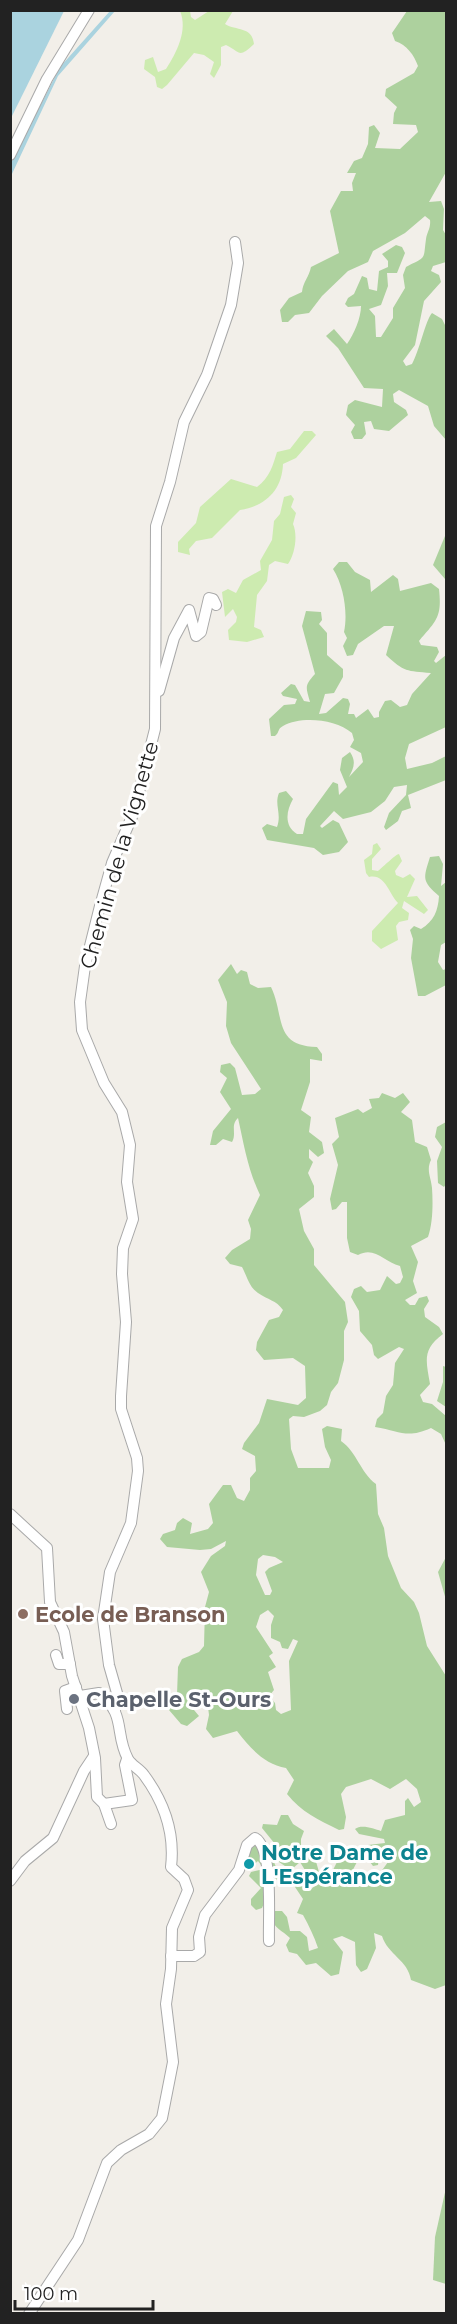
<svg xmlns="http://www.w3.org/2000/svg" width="457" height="2324" viewBox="0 0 457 2324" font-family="Montserrat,sans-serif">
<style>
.grass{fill:#cdebb0}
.forest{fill:#add19e;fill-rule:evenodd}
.water{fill:#aad3df}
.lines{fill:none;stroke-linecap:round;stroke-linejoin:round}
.street-casing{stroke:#a9a9a9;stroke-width:12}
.street{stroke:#fff;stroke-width:10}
.education-dot{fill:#8d6e63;stroke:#fff;stroke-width:2}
.worship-dot{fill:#6b7280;stroke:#fff;stroke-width:2}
.culture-dot{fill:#0f9aa8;stroke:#fff;stroke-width:2}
.labels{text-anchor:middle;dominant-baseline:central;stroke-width:6;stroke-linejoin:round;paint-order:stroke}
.street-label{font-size:21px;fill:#222;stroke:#fff}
.education-label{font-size:21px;font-weight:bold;fill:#785e54;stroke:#fff;text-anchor:start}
.worship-label{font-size:21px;font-weight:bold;fill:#5b616d;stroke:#fff;text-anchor:start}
.culture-label{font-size:21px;font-weight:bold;fill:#0d838f;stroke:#fff;text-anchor:start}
</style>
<rect width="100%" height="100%" fill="#f2efe9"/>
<g class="grass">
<path d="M180,11H190L191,17L195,20L209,11H233L225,24C236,31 252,26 254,44C238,59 241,52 226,45L221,47V65L214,78L210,74L214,62L204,55L194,53L167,85L162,89L157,87L155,77L144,69L145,60L153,57L158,72L166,69C177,52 188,30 180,11Z"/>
<path d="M304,431H312L316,435L296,458L283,464C282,491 265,506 240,510L212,538L196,541L189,549L190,555L178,552V542L196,523L200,507L231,479L257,487C270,477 273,465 277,452L290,449Z"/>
<path d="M291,495L294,499L291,507L296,513L293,524C298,535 295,554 288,564L275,561L269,565L267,581L257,595L254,627L261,630L264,637L247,642L229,640L228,630L236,622L237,617L233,609L225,617L222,592L228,589L236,593L243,580L261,570L260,561L272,540L274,521L280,514L284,497Z"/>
<path d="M377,843L381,849L372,859V870L378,871C382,868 396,854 399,854L402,861L395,871L396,875L403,878L410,874L415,879L407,897L417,896L428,910L424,914L404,901L402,908L409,913L408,920L399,922L396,926L398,940L381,949L372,941V931L398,903C389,894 385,873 369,877L366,873L364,860L372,854L373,845Z"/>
</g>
<g class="forest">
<path d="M407,11H446V172L429,202L441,201L444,209L443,230L446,235V262L433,266L431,271L439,275L441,282L424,301L415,345L403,361L406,366L412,364C419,352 426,319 432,313L442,319L446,327V440L434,426L428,406L399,390L393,394L394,402L406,410L408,415L389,431L374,429L371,421L364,422L366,434L362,439H354L351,432L355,425L346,415L348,405L355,400L382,407L383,389L364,388L338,348L326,336L334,329L347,344C354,334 361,318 361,306L348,307L345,304L348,298L354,294L362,276L367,278L369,289L377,291L379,271L388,267V261L382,254L396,245L402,247L405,253L397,273H387L388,286L381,305L369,309L375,316L376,337H381L393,318V308L405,288L403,275L406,267C427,256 423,261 426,239C427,232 431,228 430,220L425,216L405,233L373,251L368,262L348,271L322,296L309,313L295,315L288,322H282L280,310L289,298L302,292C303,282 309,277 311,267L339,253L330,211L341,191H353L352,183L356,173H347L354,161L362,158L368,144L369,127L374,125L380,133L375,148L400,149L418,132L416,125L393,124L394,113L397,107L385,96L386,89L414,73L418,66C414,55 407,45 395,41L392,33Z"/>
<polygon points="445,536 446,536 445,579 433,565"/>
<path d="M339,562H347L355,572L370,580L371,592L393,575L398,579L400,591L431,583L439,589C442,617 437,620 419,641L421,645L437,647L439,652L434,661L436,663L446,655V727L409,744L405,758L407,769L432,763L446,756V780L408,795L411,808L402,811L398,821L386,830L384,827L389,813L406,795L407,785L394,787L385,801L371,812L343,819L334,811L320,826L322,828L333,820L339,823L348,842L339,852L323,855L314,848L267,840L262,828L267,824L277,827C282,813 274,805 279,793L286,791L293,799C286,811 284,826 297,834H303L306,819L333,782L338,784L339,795L347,787L340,770L342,758L350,752C357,762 353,769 349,777L363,762L361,753L350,747L354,740L352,733C335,719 301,716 283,726C277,729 280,732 275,736H271L269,719L284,705L295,704L297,699L283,696L281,693L291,684L295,685L304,701L310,702C306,687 304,686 315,674L302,626L306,611L321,612L322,620L319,624L327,633V655L343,669V677L334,693L325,694L319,714L326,713L343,698L348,699L350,704L348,714H354L356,718L368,709L374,718L379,717V712L385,701L391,700L400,707L407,705L412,694L431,673C407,671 404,672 386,655L394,626H384L358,644L353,655L347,656L343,646L347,638L344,632C348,614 344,586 333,569Z"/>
<path d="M439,856L443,864L441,886L446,882V942L441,945L438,962L443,970L446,969V985L425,996H418L411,958L413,939L410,930L414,926L421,929C434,921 438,911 439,896C422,881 423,879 430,857Z"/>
<path d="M231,964L237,974L241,970L247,972L250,984L258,988L271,987C285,1016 273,1046 317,1047L322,1054V1061L310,1059V1082L301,1110L311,1117L309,1132L322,1142L324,1153L318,1157L309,1149V1158L313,1162L308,1173L314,1186V1197L299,1209L304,1231L314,1249V1265L345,1302L348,1322L344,1331V1360L338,1383L331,1392L327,1405L320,1411L304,1417L293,1416L289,1419L291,1449L298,1468H329L331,1460L325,1447L322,1429L327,1426L342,1429L341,1441C357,1452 360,1472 376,1484L378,1514L384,1528L388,1556L401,1588L414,1602L419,1613L427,1646L446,1676V1985L435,1989L411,1980C408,1960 388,1955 382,1936L374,1933L376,1948L367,1969L361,1972L356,1965L355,1942L342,1936L333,1939L343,1952L339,1974L331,1976L316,1963L306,1965L297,1954L289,1952L286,1945L290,1938C281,1929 268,1926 274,1911H282L287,1917L290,1931H300L307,1937L309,1951L318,1948C314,1936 309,1926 303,1915L297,1913L303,1899L295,1887L296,1882L305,1883L310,1890L316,1885L317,1877L313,1874L308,1875L300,1862L291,1870L276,1860L274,1862L280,1877L273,1882L262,1908L256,1910L251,1905V1899L261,1888L249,1876L251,1872L264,1869L258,1861L249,1869L245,1868L251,1843L268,1851L275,1844L262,1828L263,1824L277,1825L281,1815H288L293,1824L304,1831L301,1839V1853L318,1852L315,1858L321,1879L330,1876L342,1852L349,1851L358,1860L346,1883L355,1886L364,1878L375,1880L388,1862L387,1855L379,1857L378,1865L373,1866L367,1858L371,1854L366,1851L368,1845L385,1843L384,1839L359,1834L355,1829C362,1824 374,1829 381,1831L385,1820L405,1815V1801L408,1798L414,1807L421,1802L417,1789L406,1779L390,1789L371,1779L346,1787L341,1794L346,1817L344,1829L339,1830C319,1820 301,1812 287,1794L294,1780L286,1768C264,1764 250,1748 237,1731L213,1738L206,1729L209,1715L208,1707L201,1704L194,1705V1710L199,1716L187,1726L181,1724L169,1710L177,1695L178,1667L182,1659L199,1652L204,1646L205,1607L209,1592L201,1572L211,1556L225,1546L226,1541L211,1549L200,1550L167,1547L160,1539L163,1534L175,1530L177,1523L183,1518L192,1523L190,1534L208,1529L213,1523L209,1504L223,1485H231L237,1498L244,1501L250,1490V1478L256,1471L255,1456L242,1449L244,1443L259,1423L267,1399L298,1405L306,1398L305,1366L293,1358L264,1360L256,1350L257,1342L269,1320L279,1317L283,1310C276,1300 268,1300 258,1293C249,1287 247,1276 242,1267L230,1264L225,1258L232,1250L250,1239L251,1229L248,1220L260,1195C248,1170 244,1145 238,1118C230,1125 237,1134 232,1142L223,1139L216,1145H210L213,1131L231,1109L220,1092L227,1078L220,1072L221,1065L230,1063L235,1068L242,1095L255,1094L261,1089L231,1043L226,1026L227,1002L218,980ZM263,1555L275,1557L283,1562L269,1568L265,1572L272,1591L270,1595H265L256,1575L258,1559ZM268,1610L274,1616L271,1625V1638L280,1642L282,1648L288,1649L293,1639L298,1641L289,1661L291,1710L281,1714L276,1710L275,1703L269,1696L274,1690L268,1672L276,1667L269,1656L273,1653L256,1627L260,1615Z"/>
<path d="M382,1093L395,1098L403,1093L410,1102L401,1112L412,1120L415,1142L427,1147L431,1160C426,1170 431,1177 432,1188C433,1203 433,1223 428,1237L411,1246L418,1262L413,1281L417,1293L405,1300L410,1305H415L419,1298L427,1296L429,1301L424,1309L425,1317L439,1327L443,1334C422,1350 426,1360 430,1384L420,1395L423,1402L432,1404L446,1416V1445L441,1434L431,1428C407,1439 400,1431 375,1427L377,1419L383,1413L386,1396L393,1385L395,1363L404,1349L399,1347L378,1359L374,1355L372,1345L360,1331L359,1311L351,1297L354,1289L361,1286L367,1292L380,1290L387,1276L396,1284L400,1283L403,1277L400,1266C384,1262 375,1246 358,1255L350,1252L347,1238V1202H342L336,1209L332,1210L330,1199L338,1165L332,1144L339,1137L335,1118L358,1109L363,1113L372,1108L369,1099L379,1098Z"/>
<polygon points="446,1122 446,1184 444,1187 438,1183 437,1161 442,1147 435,1137 437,1127"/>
<polygon points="443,1366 446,1367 446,1407 437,1401 443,1382"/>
<polygon points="446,1557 446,1600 438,1572"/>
<polygon points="446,2188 446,2284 433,2280 435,2237"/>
</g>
<g class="water">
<polygon points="11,10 64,11 11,118 10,11"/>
<polygon points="110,11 115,11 58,76 11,176 11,163 60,67"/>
</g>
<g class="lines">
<g class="street-casing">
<g id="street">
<polyline points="10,155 47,79 89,10"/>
<polyline points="159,691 174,638 189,610 196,636 201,632 209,598 213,599 216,605"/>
<polyline points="10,1514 47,1548 50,1602 64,1632 72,1676 89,1728 95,1758 97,1797 104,1804 111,1824"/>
<polyline points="56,1655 59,1664 70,1664"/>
<polyline points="67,1709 65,1691 76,1687"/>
<polyline points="115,1710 117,1693 109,1665 103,1619 110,1572 131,1523 138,1471 137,1458 121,1409 121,1396 126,1322 122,1274 123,1248 133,1219 127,1182 130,1145 122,1112 104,1083 82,1030 80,1002 85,966 100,906 112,863 134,812 155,729 156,526 170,482 184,422 207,375 231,305 238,263 235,242"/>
<polyline points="104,1804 132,1800 125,1765 127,1759"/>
<polyline points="10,1881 25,1861 53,1838 84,1771 94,1756"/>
<path d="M171,1956H194L200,1952L199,1937L205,1915L239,1870L247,1845L255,1838C274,1848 268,1921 269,1941"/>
<path d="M29,2314L78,2240L107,2163L121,2150L149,2134L162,2118L173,2062L166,2004L171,1969L172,1928L188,1890L184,1879L171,1867C175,1833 164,1802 144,1775C140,1769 131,1765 128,1759C114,1733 127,1715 99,1693L80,1696"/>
</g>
</g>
<use href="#street" class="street"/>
</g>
<circle class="education-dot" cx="23" cy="1614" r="6"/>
<circle class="worship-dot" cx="74" cy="1699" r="6"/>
<circle class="culture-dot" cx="249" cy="1864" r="6"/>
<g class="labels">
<g class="street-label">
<text transform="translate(119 855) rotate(-74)">Chemin de la Vignette</text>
</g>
<g class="education-label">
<text x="35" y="1614">Ecole de Branson</text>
</g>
<g class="worship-label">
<text x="86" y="1699">Chapelle St-Ours</text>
</g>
<g class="culture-label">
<text x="261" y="1852">Notre Dame de<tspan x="261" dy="24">L'Espérance</tspan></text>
</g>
</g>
<rect width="457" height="2324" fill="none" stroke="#222222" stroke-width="24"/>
<path d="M15 2300v9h138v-9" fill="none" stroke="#222222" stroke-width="3"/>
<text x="24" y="2300" font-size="18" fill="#222222" stroke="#ffffff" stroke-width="4.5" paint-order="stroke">100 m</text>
</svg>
